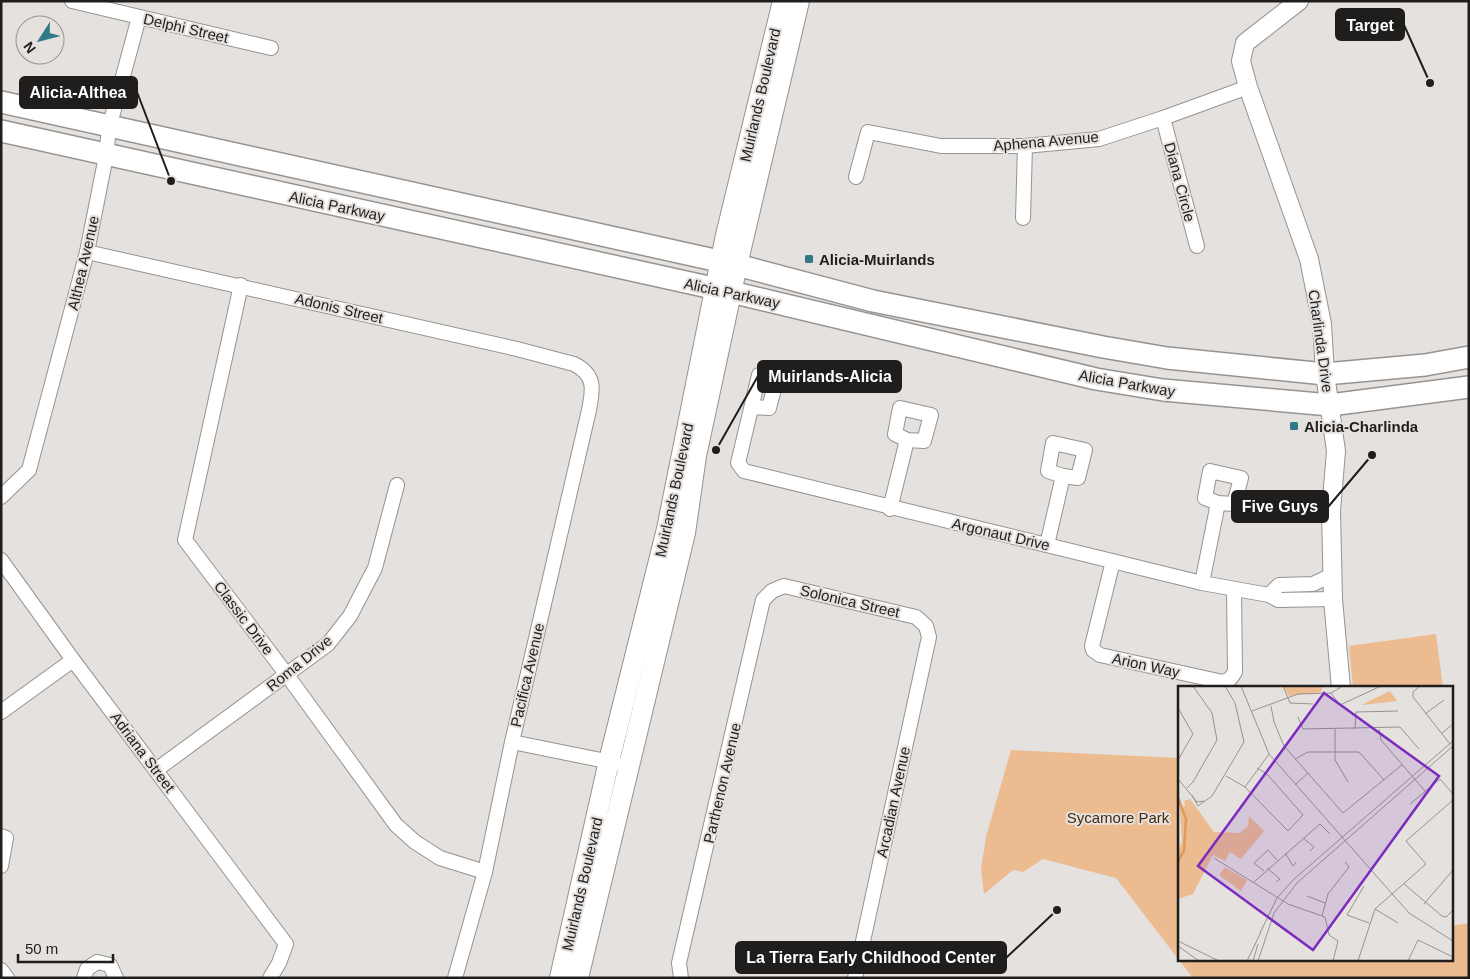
<svg xmlns="http://www.w3.org/2000/svg" width="1470" height="979" viewBox="0 0 1470 979" font-family="Helvetica,sans-serif">
<style>
.green{fill:#ecbb90}
.lines{fill:none;stroke-linecap:round;stroke-linejoin:round}
.minor-casing{stroke:#969390;stroke-width:16}
.tertiary-casing{stroke:#969390;stroke-width:20}
.secondary-casing{stroke:#969390;stroke-width:22}
.primary-casing{stroke:#969390;stroke-width:24}
.minor{stroke:#fff;stroke-width:14}
.tertiary{stroke:#fff;stroke-width:18}
.secondary{stroke:#fff;stroke-width:20}
.primary{stroke:#fff;stroke-width:21}
.poi-dot{fill:#337886;stroke:#e5e1de;stroke-width:2}
.labels{text-anchor:middle;dominant-baseline:central;stroke-width:4;stroke-linejoin:round;paint-order:stroke}
.street-label{font-size:15px;fill:#201e1d;stroke:#e5e1de}
.poi-label{font-size:15px;font-weight:bold;fill:#201e1d;stroke:#e5e1de;text-anchor:start}
.park-label{font-size:15px;fill:#472b0e;stroke:#e5e1de}
.inset-river{fill:none;stroke:#e19b59;stroke-width:2.5}
.inset-road{fill:none;stroke:#969391;stroke-width:1}
.view{fill:#7b2cbf;fill-opacity:0.15;stroke:#7b2cbf;stroke-width:2.5}
.inset-edge{fill:none;stroke:#201e1d;stroke-width:2.5}
.leader{fill:none;stroke:#201e1d;stroke-width:2}
.callout-dot{fill:#201e1d;stroke:#e5e1de;stroke-width:2}
.callout{fill:#201e1d;stroke:#201e1d;stroke-width:2}
.callout-label{font-size:16px;text-anchor:middle;font-weight:bold;fill:#fff}
</style>
<rect width="100%" height="100%" fill="#e5e1de"/>
<g class="green">
<polygon points="1436,634 1443,688 1353,688 1349,646"/>
<polygon points="1011,750 1179,758 1179,960 1116,878 1043,859 1023,872 1013,870 984,894 981,869 986,837"/>
<polygon points="1469,923 1469,978 1193,978 1179,960 1451,960 1451,926"/>
</g>
<g class="lines">
<g class="minor-casing">
<g id="minor">
<polyline points="72,1 271,48"/>
<polyline points="1163,118 1197,246"/>
<polyline points="856,177 868,132 941,146 1025,146 1099,139 1163,118 1248,87"/>
<polyline points="1023,218 1025,146"/>
<path d="M87,252L517,349L574,364C596,375 593,390 589,410L512,742L485,872L455,978"/>
<polyline points="241,285 185,540 287,675 396,825 415,842 440,858 485,872"/>
<polyline points="752,407 769,408 776,381 759,375 738,463 744,471 1202,583 1269,595 1278,600 1333,599"/>
<polygon points="900,408 931,415 924,441 907,440 895,434"/>
<polygon points="1053,443 1085,450 1078,478 1063,476 1048,471"/>
<polygon points="1210,471 1241,478 1234,504 1218,503 1205,498"/>
<polyline points="1,497 29,470 87,252 106,156 109,128 139,17"/>
<polyline points="890,509 907,440"/>
<polyline points="1047,545 1063,476"/>
<polyline points="1,560 73,660 286,944 279,963 270,978"/>
<polyline points="1113,561 1092,646 1093,650 1100,655 1223,682 1230,679 1235,672 1234,589"/>
<polyline points="1202,583 1218,503"/>
<polyline points="1269,595 1279,585 1313,584 1332,575"/>
<polyline points="1,712 73,660"/>
<polyline points="512,742 616,763"/>
<polyline points="156,770 328,644 350,616 375,568 397,485"/>
<polyline points="1,836 6,838 1,866"/>
<polyline points="1,970 7,978"/>
<polyline points="84,978 87,969 97,962 110,965 116,978"/>
<polyline points="681,978 679,963 763,600 772,591 784,586 916,617 926,626 929,637 855,978"/>
</g>
</g>
<g class="tertiary-casing">
<polyline id="tertiary" points="1299,1 1245,43 1241,61 1248,87 1309,259 1322,324 1325,374 1336,451 1331,511 1333,599 1341,688"/>
</g>
<g class="secondary-casing">
<g id="secondary">
<polyline points="560,978 609,761 667,529 726,235 783,1"/>
<polyline points="578,978 685,533 696,456 737,265 799,1"/>
</g>
</g>
<g class="primary-casing">
<g id="primary">
<polyline points="1,102 737,265 873,301 1103,347 1167,358 1325,374 1425,365 1469,357"/>
<polyline points="1,131 731,292 1096,379 1163,390 1330,405 1469,387"/>
</g>
</g>
<use href="#minor" class="minor"/>
<use href="#tertiary" class="tertiary"/>
<use href="#secondary" class="secondary"/>
<use href="#primary" class="primary"/>
</g>
<g class="poi-dot">
<rect x="804" y="254" width="10" height="10" rx="2.5"/>
<rect x="1289" y="421" width="10" height="10" rx="2.5"/>
</g>
<g class="labels">
<g class="street-label">
<text transform="translate(186 28) rotate(13)">Delphi Street</text>
<text transform="translate(760 95) rotate(-77)">Muirlands Boulevard</text>
<text transform="translate(1046 141) rotate(-5)">Aphena Avenue</text>
<text transform="translate(1180 182) rotate(75)">Diana Circle</text>
<text transform="translate(337 206) rotate(12)">Alicia Parkway</text>
<text transform="translate(83 263) rotate(-77)">Althea Avenue</text>
<text transform="translate(732 293) rotate(12)">Alicia Parkway</text>
<text transform="translate(339 308) rotate(13)">Adonis Street</text>
<text transform="translate(1321 341) rotate(82)">Charlinda Drive</text>
<text transform="translate(1127 383) rotate(10)">Alicia Parkway</text>
<text transform="translate(674 490) rotate(-78)">Muirlands Boulevard</text>
<text transform="translate(1001 534) rotate(13)">Argonaut Drive</text>
<text transform="translate(850 601) rotate(13)">Solonica Street</text>
<text transform="translate(244 618) rotate(53)">Classic Drive</text>
<text transform="translate(299 663) rotate(-39)">Roma Drive</text>
<text transform="translate(1146 665) rotate(12)">Arion Way</text>
<text transform="translate(527 675) rotate(-77)">Pacifica Avenue</text>
<text transform="translate(143 752) rotate(53)">Adriana Street</text>
<text transform="translate(722 783) rotate(-77)">Parthenon Avenue</text>
<text transform="translate(893 802) rotate(-78)">Arcadian Avenue</text>
<text transform="translate(582 884) rotate(-77)">Muirlands Boulevard</text>
</g>
<g class="poi-label">
<text x="819" y="259">Alicia-Muirlands</text>
<text x="1304" y="426">Alicia-Charlinda</text>
</g>
<g class="park-label">
<text x="1118" y="817">Sycamore Park</text>
</g>
</g>
<g transform="translate(1178 686)">
<rect width="275" height="275" fill="#e5e1de"/>
<path d="M212,5L219,15L183,19L208,7Z" fill="#ecbb90"/>
<path d="M106,1H144L143,6L111,10ZM12,113L36,146L62,147L70,140L71,130L86,145L63,173L52,166L47,175L35,169L15,208L0,213V164L4,155L2,123L7,120L6,115ZM47,181L69,194L63,205L41,189Z" fill="#ecbb90"/>
<path class="inset-river" d="M0,112L8,133L6,165L0,175"/>
<path class="inset-road" d="M63,0L91,68L231,227L275,255M105,0L112,17L135,18M242,0L235,6V11L272,58M153,7L162,19L203,0M93,20L96,36L106,60L165,127L224,79M0,22L15,48L0,74M74,25L120,8L153,7L165,0M247,28L266,14M120,31L125,43L222,41L241,63M157,43V74L170,96M177,43L178,26L220,25M201,43L203,54L247,105M263,48L275,38M117,73L130,66H181L206,94M48,90L67,101L110,145L125,129L89,88L79,82M0,93L19,116L26,115M117,99L130,87M67,101L91,68M9,102L15,96L39,54L34,27L15,0M14,109L20,120L34,110L66,56L57,17L47,0M232,118L262,93L275,108M125,152L136,161L132,165M107,167L115,180L118,176M36,172L110,218L147,231L151,249L160,255L155,275M89,182L102,193L98,196M86,185L76,177L90,164L99,174M76,196L142,138L152,148M226,198L264,230L268,231L275,224M186,200L169,229L191,237M129,210L147,217M246,218L275,184M197,223L220,237M144,230L150,208L171,181L167,176M82,247L99,212L115,194L275,55M0,255L41,275M0,260L21,275M69,275L83,246M75,275L80,258M80,275L96,227L119,197L275,60M180,275L197,223L248,178L228,155L275,114M230,275L240,254L275,271"/>
<path class="view" d="M146,7L261,90L135,264L20,180Z"/>
<rect width="275" height="275" class="inset-edge"/>
</g>
<path class="leader" d="M1430 83L1404 25M171 181L137 92M716 450L758 376M1372 455L1328 507M1057 910L1006 958"/>
<g class="callout-dot">
<circle cx="1430" cy="83" r="5"/>
<circle cx="171" cy="181" r="5"/>
<circle cx="716" cy="450" r="5"/>
<circle cx="1372" cy="455" r="5"/>
<circle cx="1057" cy="910" r="5"/>
</g>
<g class="callout">
<rect x="1336" y="9" width="68" height="31" rx="5"/>
<rect x="20" y="77" width="117" height="31" rx="5"/>
<rect x="758" y="361" width="143" height="31" rx="5"/>
<rect x="1232" y="491" width="96" height="31" rx="5"/>
<rect x="736" y="942" width="270" height="31" rx="5"/>
</g>
<g class="callout-label">
<text x="1370" y="31">Target</text>
<text x="78" y="98">Alicia-Althea</text>
<text x="830" y="382">Muirlands-Alicia</text>
<text x="1280" y="512">Five Guys</text>
<text x="871" y="963">La Tierra Early Childhood Center</text>
</g>
<rect width="1470" height="979" fill="none" stroke="#201e1d" stroke-width="5"/>
<g transform="translate(40 40) rotate(234)"><circle r="24" fill="#e5e1de" stroke="#969391"/>
<path d="M0-4L9 19L0 12L-9 19Z" fill="#337886"/>
<text y="-8" font-size="14" font-weight="bold" text-anchor="middle" fill="#201e1d">N</text>
</g>
<path d="M18 954v8h95v-8" fill="none" stroke="#201e1d" stroke-width="2.5"/>
<text x="25" y="954" font-size="15" fill="#201e1d" stroke="#e5e1de" stroke-width="4" paint-order="stroke">50 m</text>
</svg>
